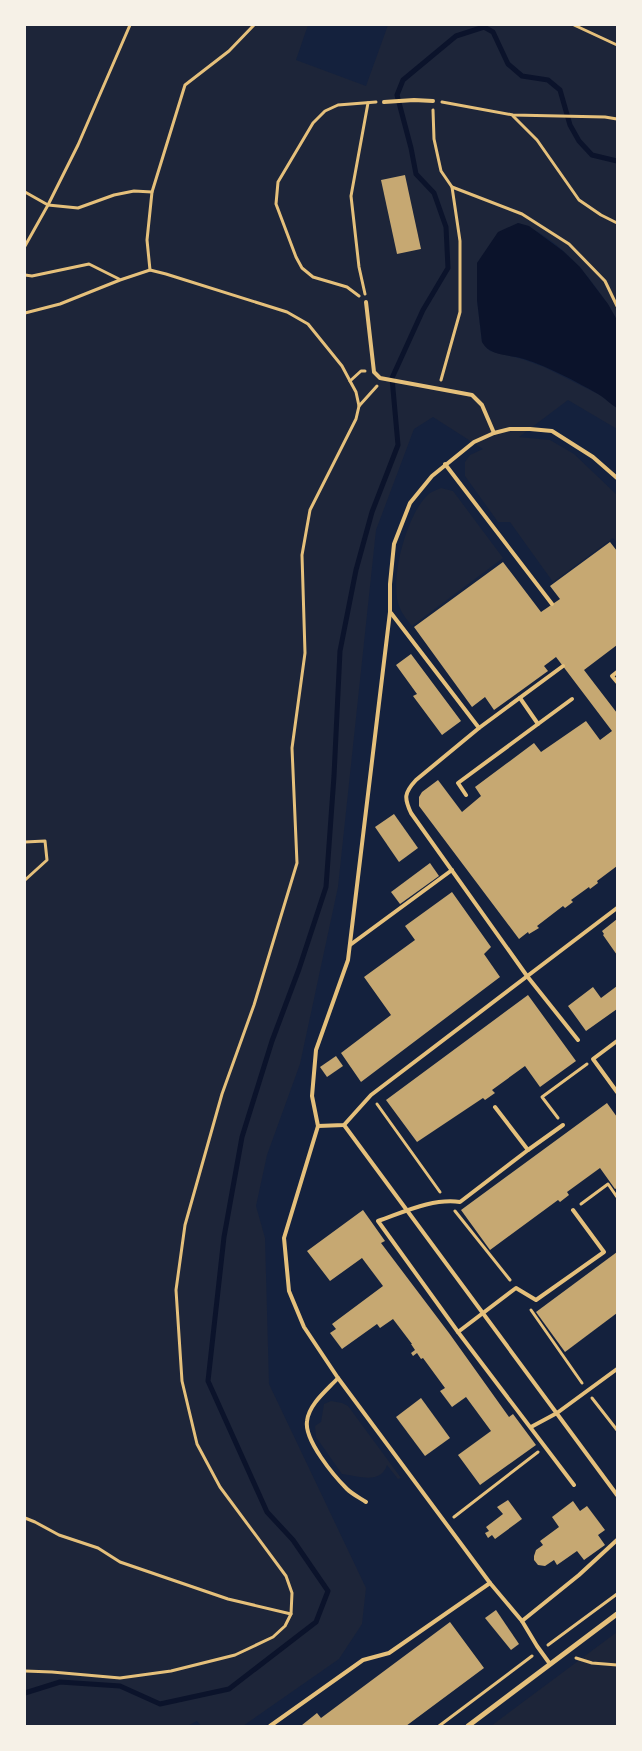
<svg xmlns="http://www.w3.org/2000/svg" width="642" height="1751" viewBox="0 0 642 1751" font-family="'Exo 2',sans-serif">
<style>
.green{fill:#1d2539;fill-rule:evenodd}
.water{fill:#0b132b}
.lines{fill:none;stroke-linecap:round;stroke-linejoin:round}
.stream{stroke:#0b132b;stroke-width:5}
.building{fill:#c6a872}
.path{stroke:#e5c07b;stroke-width:3}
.service{stroke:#e5c07b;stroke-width:4}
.minor{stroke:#e5c07b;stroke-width:5}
</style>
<rect width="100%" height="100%" fill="#14213d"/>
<g class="green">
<path d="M25,25H308L296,60L366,86L388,25H617V320C596,283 559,236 518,223L477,263V300L482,342L490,351L522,359L544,367L600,395L617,408V429L568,400L519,437L550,440L574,454L617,495V543L613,538L553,582L510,522H498L465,476V462L470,455L483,449L433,417L414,429L376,530L338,887L300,1064L267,1155L256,1206L265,1238L269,1384L366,1588L362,1624L339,1659L243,1726H201L197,1721L187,1726H25ZM405,175L421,249L397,254L381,180Z"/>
<path d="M441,488L453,491L503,558L412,626C407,620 402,614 399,606C389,580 407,511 430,493C433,491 437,490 441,488Z"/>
<path d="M331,1401L342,1403L348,1406L401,1478L398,1479L387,1465C380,1485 359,1476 342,1474L316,1437L315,1426L321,1422L324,1404Z"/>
<polygon points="617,1632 617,1726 491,1726"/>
</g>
<path class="water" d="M518,223L529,226L563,251L580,267L608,304L617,320V408C610,404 605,398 598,394C575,381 549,367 524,359C509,354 490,357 482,342L477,300V263L498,232Z"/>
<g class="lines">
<polyline class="stream" points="25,1693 60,1682 120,1686 160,1704 229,1689 316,1622 328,1591 293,1540 267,1512 208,1381 224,1237 242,1137 272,1041 299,969 326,887 334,776 340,651 356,570 372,512 398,445 392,378 423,310 448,268 446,227 434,193 416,174 411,148 397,95 403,80 456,36 484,27 493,32 508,64 522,76 548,80 560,90 570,125 579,141 592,155 617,161"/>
</g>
<g class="building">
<polygon points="405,175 421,249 397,254 381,180"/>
<polygon points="610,542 617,551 617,645 584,670 617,713 617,866 597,881 598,883 590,889 589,887 571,900 573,902 565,908 563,906 537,926 539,928 529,934 528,932 519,939 419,806 419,797 422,792 438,780 462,812 481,796 475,787 534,743 541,752 586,721 600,740 612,731 556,657 544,666 548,671 494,710 485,697 472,707 414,627 503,562 541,612 560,599 550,586"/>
<polygon points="411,654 461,721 442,735 413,696 417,694 396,665"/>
<polygon points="394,814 418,848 399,862 375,827"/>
<polygon points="430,863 439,876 400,904 391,892"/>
<polygon points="452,892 491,947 484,954 500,977 361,1082 341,1053 391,1015 364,977 415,940 405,926"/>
<polygon points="617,919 617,955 603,935 604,934 602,931"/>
<polygon points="617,986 617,1009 586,1031 568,1006 593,987 601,998"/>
<polygon points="528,995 576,1061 540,1087 525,1066 492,1090 495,1093 485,1100 483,1098 417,1142 386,1100"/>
<polygon points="336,1056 343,1066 327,1077 320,1067"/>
<polygon points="607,1103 617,1117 617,1188 615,1189 600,1168 567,1192 569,1195 560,1202 558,1200 490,1250 461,1210"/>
<polygon points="363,1210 385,1241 381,1243 449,1333 509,1417 513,1414 536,1445 480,1485 458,1455 491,1431 466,1397 452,1407 440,1391 445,1388 423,1358 421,1359 417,1353 413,1356 411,1353 415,1350 411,1344 412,1344 393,1319 380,1328 377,1324 342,1349 330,1333 336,1329 332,1324 383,1286 362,1258 330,1281 307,1251"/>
<polygon points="617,1252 617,1313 565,1352 536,1312"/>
<polygon points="421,1398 450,1438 425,1456 396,1417"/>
<polygon points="508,1500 522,1519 495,1539 492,1535 488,1538 485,1533 489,1531 486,1527 503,1514 497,1507"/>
<polygon points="573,1501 580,1511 587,1506 605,1530 598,1535 605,1545 584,1560 577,1551 557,1565 554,1560 545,1566 538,1565 534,1560 534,1556 536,1550 543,1545 540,1541 559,1527 552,1517"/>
<polygon points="496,1610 519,1644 511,1650 485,1618"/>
<polygon points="450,1622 484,1668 406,1726 302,1725 317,1713 321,1718"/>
</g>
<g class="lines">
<g class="path">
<polyline points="574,25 617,45"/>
<polyline points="442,102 513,115 605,117 617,119"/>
<polyline points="433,110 434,139 441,171 452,187 522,214 569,244 605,281 617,306"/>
<polyline points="513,116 537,140 579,200 601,215 617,223"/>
<polyline points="25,192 48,205 78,208 114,195 134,191 152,192"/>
<polyline points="25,246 48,205 78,145 130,25"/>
<polyline points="150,270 147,240 152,192 185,85 229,51 254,25"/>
<polyline points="25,275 32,276 89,264 119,279"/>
<polyline points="365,294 359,267 351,196 368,103"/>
<polyline points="359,296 347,287 313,277 302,268 296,257 276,204 278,182 313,123 325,111 338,105 376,102"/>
<polyline points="25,313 60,304 120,280 150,270 166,274 287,312 308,324 342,366 350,381 356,392 359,406 356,419 310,510 302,555 305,653 292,748 297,863 254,1005 222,1094 185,1225 176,1290 182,1381 197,1444 220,1487 286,1576 292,1593 291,1614 285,1626 273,1637 235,1655 171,1671 120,1678 52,1672 25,1671"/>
<polyline points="441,380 460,312 460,241 452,187"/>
<polyline points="350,381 361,371 365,371"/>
<polyline points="359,406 377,386"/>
<polyline points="25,842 45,841 47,860 25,880"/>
<polyline points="377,1104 440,1192"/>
<polyline points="558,1118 542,1097 587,1064"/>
<polyline points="581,1204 608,1184 617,1197"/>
<polyline points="455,1211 510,1280"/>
<polyline points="531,1310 582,1383"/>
<polyline points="592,1398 617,1430"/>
<polyline points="454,1517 538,1452"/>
<polyline points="25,1518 35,1522 59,1535 98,1548 120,1562 228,1599 291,1614"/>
<polyline points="548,1645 617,1594"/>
<polyline points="576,1658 592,1663 617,1665"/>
<polyline points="439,1726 532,1656"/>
</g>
<g class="service">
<polyline points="384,102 414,100 433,101"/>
<polyline points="366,302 374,372 380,378 472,395 482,405 494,433"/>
<polyline points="445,464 552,604"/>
<polyline points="391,613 479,728"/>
<path d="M563,666L479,728L416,780C404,793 404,798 411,813L527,976L578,1040"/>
<polyline points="617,672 612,676 617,682"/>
<polyline points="538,724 572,699"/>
<polyline points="466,795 458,783 538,724 520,698"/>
<polyline points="350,945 452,870"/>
<polyline points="617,1041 593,1059 617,1092"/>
<path d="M495,1107L528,1150L460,1202C433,1198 404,1212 378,1221L458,1332L574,1485"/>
<polyline points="344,1125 617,1495"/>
<polyline points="318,1126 344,1125 371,1095 617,908"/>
<polyline points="528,1150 563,1125"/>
<polyline points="458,1332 516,1288 536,1300 604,1252 573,1210"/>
<path d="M338,1378C327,1390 309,1404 307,1421C304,1440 334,1476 347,1489C352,1494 360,1498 366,1502"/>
<polyline points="531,1427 557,1413 617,1369"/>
<polyline points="522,1621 579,1575 617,1540"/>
<polyline points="550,1664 537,1646 522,1621 490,1583 338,1378 304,1327 289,1291 284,1238 318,1126 312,1096 316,1050 348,960 390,612 390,584 394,544 410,503 432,476 474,442 494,433 510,429 530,429 552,431 593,457 617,478"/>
<polyline points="270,1726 363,1660 389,1653 490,1583"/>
</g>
<polyline class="minor" points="468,1726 617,1614"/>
</g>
<rect width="642" height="1751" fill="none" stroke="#f6f1e7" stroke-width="52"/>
</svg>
